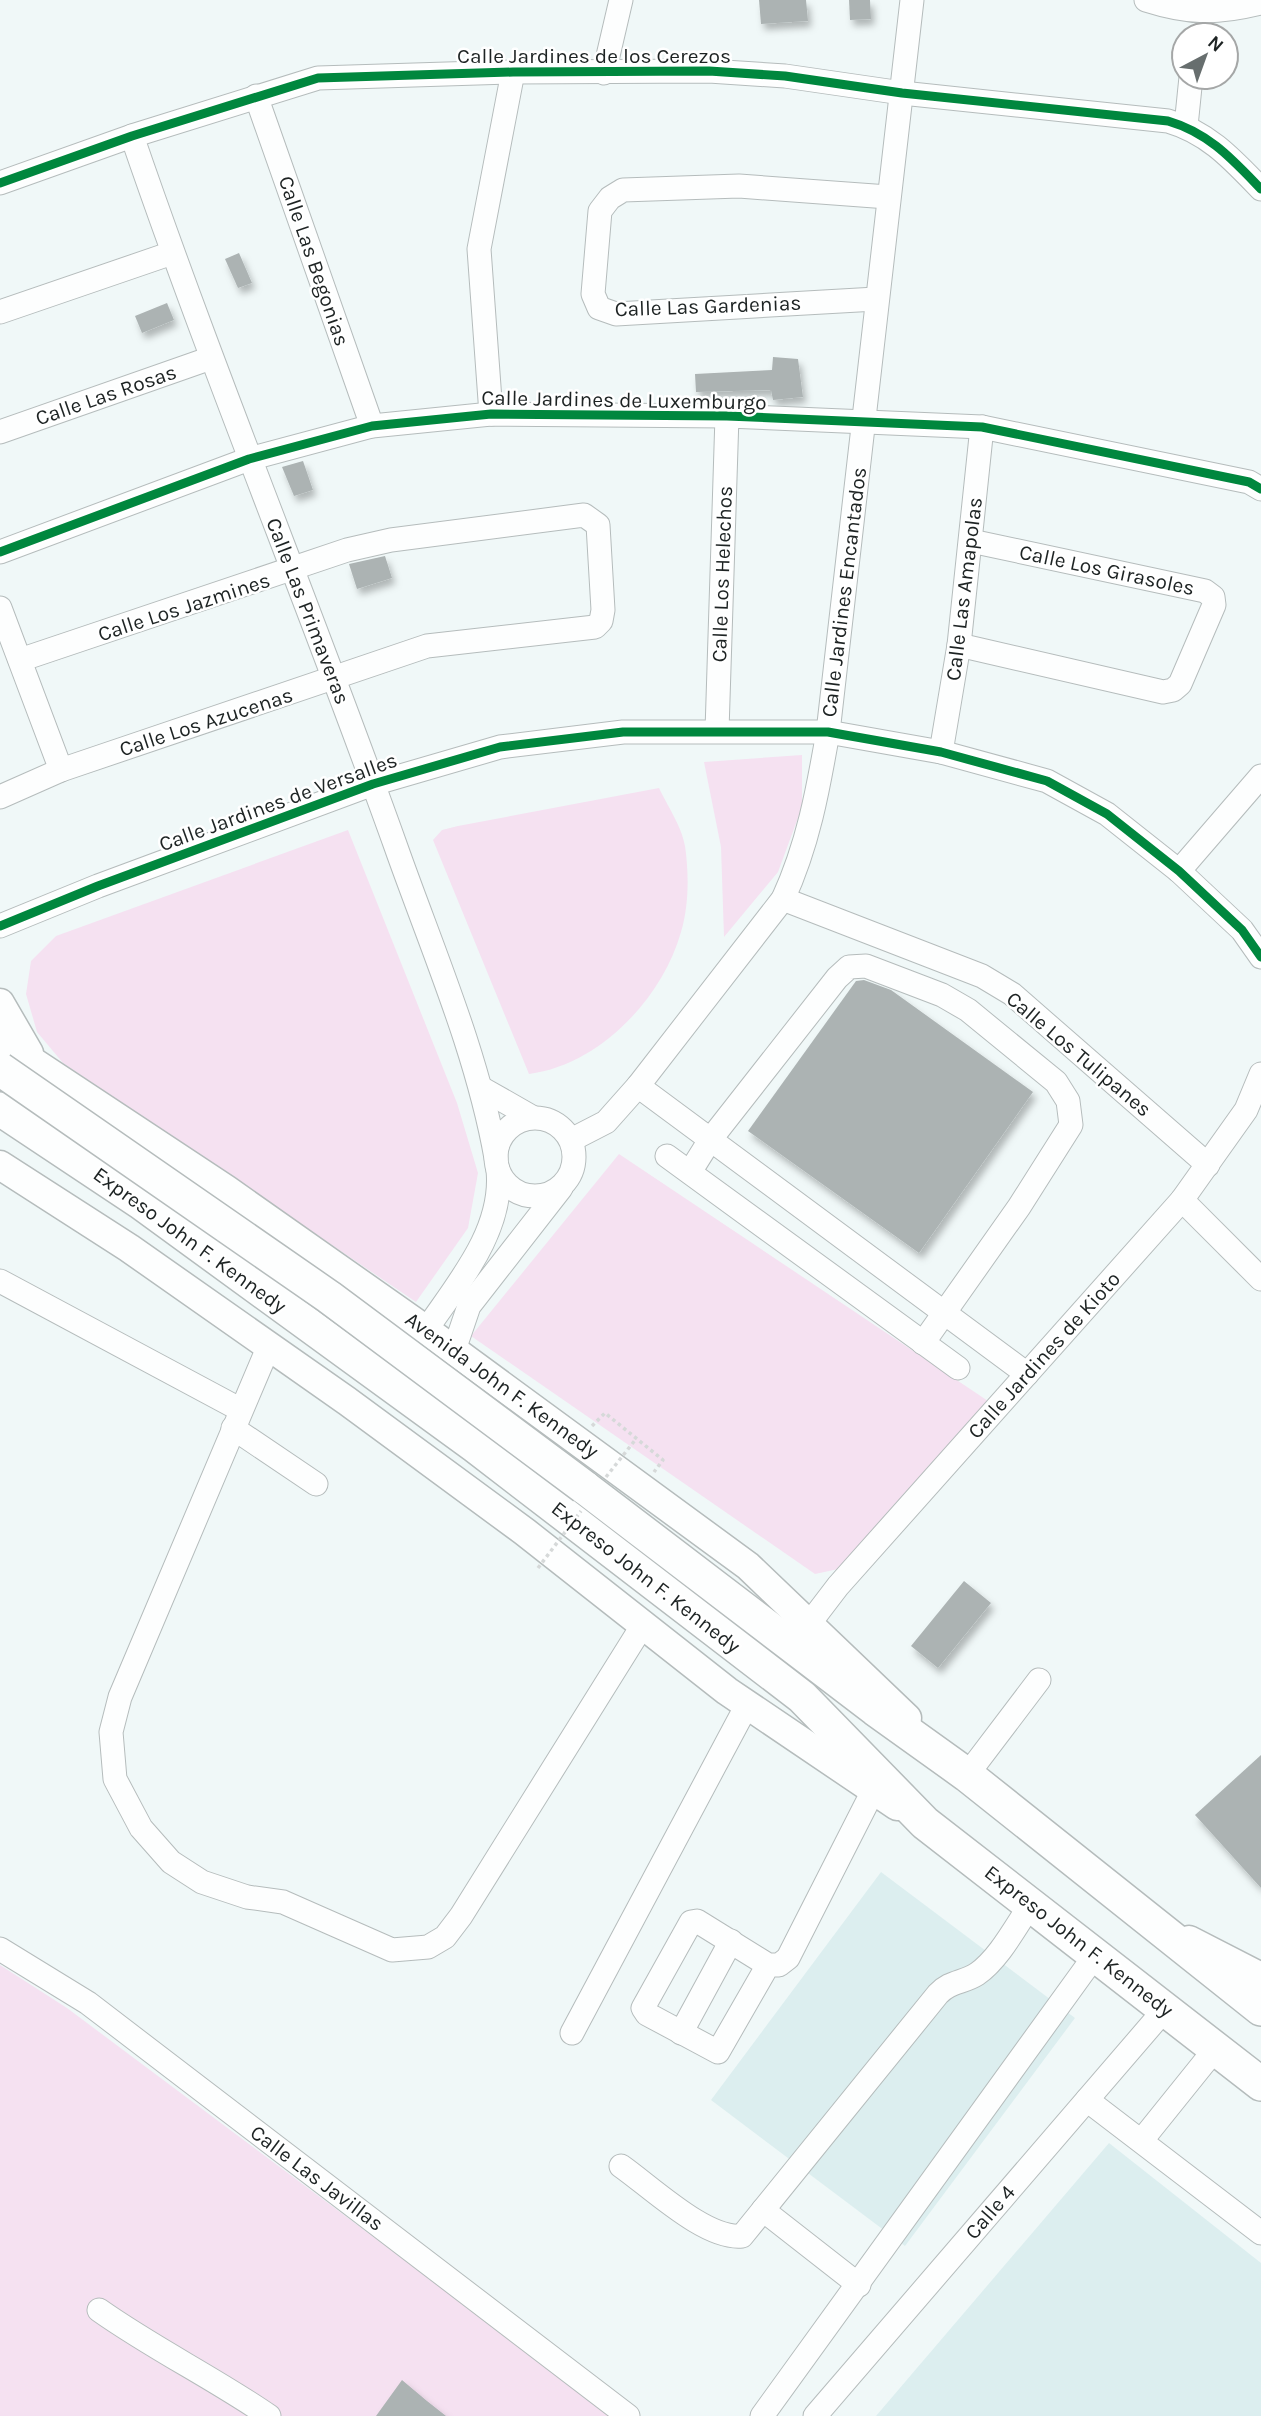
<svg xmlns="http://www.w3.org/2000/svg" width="1261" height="2416" viewBox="0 0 1261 2416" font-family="Karla,sans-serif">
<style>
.built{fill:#dceeef}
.green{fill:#f5e1f1}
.building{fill:#acb3b3;filter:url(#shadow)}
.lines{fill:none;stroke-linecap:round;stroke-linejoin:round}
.minor-casing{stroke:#b5bcbc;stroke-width:25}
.major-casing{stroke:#b5bcbc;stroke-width:31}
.highway-casing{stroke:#b5bcbc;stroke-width:36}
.path{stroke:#d6d9d9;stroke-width:3.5;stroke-dasharray:3.5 3.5;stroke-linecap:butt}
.minor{stroke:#fdfefe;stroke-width:23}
.major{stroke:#fdfefe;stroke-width:28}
.highway{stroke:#fdfefe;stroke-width:33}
.highway-bridge-casing{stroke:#b5bcbc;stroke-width:36;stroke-linecap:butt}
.path-bridge{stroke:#d6d9d9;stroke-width:3.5;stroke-dasharray:3.5 3.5;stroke-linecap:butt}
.highway-bridge{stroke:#fdfefe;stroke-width:33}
.cycleway-casing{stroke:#fff;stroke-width:13}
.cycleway{stroke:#00873e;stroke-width:9}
.labels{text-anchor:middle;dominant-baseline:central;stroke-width:5;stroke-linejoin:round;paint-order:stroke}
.street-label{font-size:21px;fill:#1d2323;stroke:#fff}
</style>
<defs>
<filter id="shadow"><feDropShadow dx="3.5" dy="6" stdDeviation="3.5" flood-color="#0004"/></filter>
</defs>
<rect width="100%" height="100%" fill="#f0f8f8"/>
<g class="built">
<polygon points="881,1872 1075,2018 905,2246 711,2100"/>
<polygon points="1109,2143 1261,2263 1261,2416 876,2416"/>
</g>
<g class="green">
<polygon points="802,755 802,807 778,872 724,937 721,847 704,762"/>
<path d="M659,788C667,805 682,827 685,846C689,873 689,906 681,932C662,999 599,1065 529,1074L433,840L442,830L458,826Z"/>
<polygon points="348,830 457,1103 478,1173 468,1228 416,1302 63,1063 37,1032 26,994 31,961 56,936"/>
<polygon points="619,1154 991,1403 843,1568 815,1574 471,1336"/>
<polygon points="0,1965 67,2008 613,2416 0,2416"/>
</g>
<g class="building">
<polygon points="759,0 806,0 808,21 761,24"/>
<polygon points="849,0 870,0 871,19 850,20"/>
<polygon points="239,253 252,283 238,288 225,259"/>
<polygon points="167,303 174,320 142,333 135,316"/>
<polygon points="773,357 798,359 803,397 773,400 771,390 696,392 695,374 772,370"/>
<polygon points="303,461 313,490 294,496 282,467"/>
<polygon points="385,556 392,578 357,589 349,564"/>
<polygon points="864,980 891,990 1033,1092 919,1253 748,1131 856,981"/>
<polygon points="964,1581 991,1603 938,1668 911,1646"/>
<polygon points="1261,1755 1261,1888 1195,1815"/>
<polygon points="402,2380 427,2401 446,2416 376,2416"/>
</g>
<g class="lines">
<g class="minor-casing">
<g id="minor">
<path d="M1146,0C1190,14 1217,14 1261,3"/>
<polyline points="604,73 621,0"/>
<polyline points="256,96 372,426"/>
<polyline points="1186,126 1191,77"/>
<path d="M132,136C214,375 311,609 396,847C432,949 477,1051 496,1158"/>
<path d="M0,183L132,136L318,78L513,72L709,71L785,76L902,93L1168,121C1209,133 1232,159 1261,189"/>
<polyline points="876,299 616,314 599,308 593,294 600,211 610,198 623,190 739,186 888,197"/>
<polyline points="0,312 172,253"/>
<polyline points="491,414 479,249 513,72"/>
<polyline points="0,432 211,358"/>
<polyline points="0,552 249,459 372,426 491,414 727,416 982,427 1249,482 1261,489"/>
<polyline points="0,608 61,770"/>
<polyline points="959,645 1163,692 1173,690 1180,684 1214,605 1213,597 1205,591 971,541"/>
<polyline points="717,731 727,416"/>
<polyline points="941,752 959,645 982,427"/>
<polyline points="0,797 61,770 427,646 595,627 601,621 603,610 598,525 584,515 391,540 347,550 20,660"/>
<polyline points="1179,871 1261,776"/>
<polyline points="783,899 982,976 1012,994 1208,1165"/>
<polyline points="0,926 98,886 373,784 500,747 623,732 828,732 941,752 1047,781 1107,814 1179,871 1242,930 1261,957"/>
<polyline points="638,1086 1027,1374"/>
<polyline points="481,1088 532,1117"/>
<circle cx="535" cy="1157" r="39"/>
<path d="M571,1140L606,1122L638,1086L783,899C808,845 818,790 828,732L912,0"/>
<polyline points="667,1156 958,1368"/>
<polyline points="690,1172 710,1140 837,978 849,967 866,966 942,995 968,1010 1056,1082 1068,1101 1071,1125 1019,1207 923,1343"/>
<polyline points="1182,1200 1261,1279"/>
<polyline points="0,1281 241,1410"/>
<path d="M426,1330C458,1283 504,1230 498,1170"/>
<polyline points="268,1348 120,1697 111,1732 115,1779 141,1828 171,1862 202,1882 247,1897 283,1902 392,1950 428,1947 445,1937 461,1916 644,1623"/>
<polyline points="454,1350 469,1306 561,1188"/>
<polyline points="233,1428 316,1484"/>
<polyline points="809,1624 838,1586 1182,1200 1246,1110 1261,1074"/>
<polyline points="967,1775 1039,1680"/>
<polyline points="0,1949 88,2003 628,2416"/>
<polyline points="768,1965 718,2052 647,2014 643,2008 691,1922 697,1921 768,1965 779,1965 788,1958 873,1791"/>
<polyline points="572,2033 747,1705"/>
<polyline points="681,2033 731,1941"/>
<polyline points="1087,2100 1261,2233"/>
<polyline points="1142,2140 1216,2048"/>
<path d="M621,2166C651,2187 706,2240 742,2236L938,1994C950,1981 963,1983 977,1974C999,1959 1016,1926 1031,1904"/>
<polyline points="763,2210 859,2285"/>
<path d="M99,2310C154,2349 214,2378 269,2416"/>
<polyline points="762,2416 1096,1954"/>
<polyline points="815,2416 1166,2008"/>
</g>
</g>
<g class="major-casing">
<g id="major">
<polyline points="0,1003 29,1053"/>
<polyline points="0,1040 227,1190 426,1330 748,1566 907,1718"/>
<polyline points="0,1165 129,1248 347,1401 525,1532 727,1691 897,1806"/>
<polyline points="1189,1940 1261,1977"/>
</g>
</g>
<g class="highway-casing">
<g id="highway">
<polyline points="0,1109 140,1202 475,1446 802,1697 925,1823 1261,2084"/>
<polyline points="584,1487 875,1709 967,1775 1261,2009"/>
</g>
</g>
<polyline class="path" points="592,1426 605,1413 663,1460 654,1472"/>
<use href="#minor" class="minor"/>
<use href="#major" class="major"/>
<use href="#highway" class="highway"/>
<g class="highway-bridge-casing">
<polyline id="highway-bridge" points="0,1069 329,1297 584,1487"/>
</g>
<g class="path-bridge">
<polyline points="606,1477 636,1439"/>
<polyline points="538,1568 581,1511"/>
</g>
<use href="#highway-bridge" class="highway-bridge"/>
<g class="cycleway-casing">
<g id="cycleway">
<path d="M0,183L132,136L318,78L513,72L709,71L785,76L902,93L1168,121C1209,133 1232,159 1261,189"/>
<polyline points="0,552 249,459 372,426 491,414 727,416 982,427 1249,482 1261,489"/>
<polyline points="0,926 98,886 373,784 500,747 623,732 828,732 941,752 1047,781 1107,814 1179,871 1242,930 1261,957"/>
</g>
</g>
<use href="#cycleway" class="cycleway"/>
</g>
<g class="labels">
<g class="street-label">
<text x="594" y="56">Calle Jardines de los Cerezos</text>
<text transform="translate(314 261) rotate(71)">Calle Las Begonias</text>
<text transform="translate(708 306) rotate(-2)">Calle Las Gardenias</text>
<text transform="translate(106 395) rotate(-19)">Calle Las Rosas</text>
<text transform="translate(624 400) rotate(1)">Calle Jardines de Luxemburgo</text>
<text transform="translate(1107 570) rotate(12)">Calle Los Girasoles</text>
<text transform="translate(722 574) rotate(-88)">Calle Los Helechos</text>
<text transform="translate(964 589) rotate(-83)">Calle Las Amapolas</text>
<text transform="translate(844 592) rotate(-83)">Calle Jardines Encantados</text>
<text transform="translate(184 607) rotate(-18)">Calle Los Jazmines</text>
<text transform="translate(308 611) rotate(69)">Calle Las Primaveras</text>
<text transform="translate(206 722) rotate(-18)">Calle Los Azucenas</text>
<text transform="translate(278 802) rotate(-20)">Calle Jardines de Versalles</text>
<text transform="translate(1079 1054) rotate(40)">Calle Los Tulipanes</text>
<text transform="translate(190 1240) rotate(36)">Expreso John F. Kennedy</text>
<text transform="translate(1044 1355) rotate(-48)">Calle Jardines de Kioto</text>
<text transform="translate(502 1385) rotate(36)">Avenida John F. Kennedy</text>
<text transform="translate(646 1577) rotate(38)">Expreso John F. Kennedy</text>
<text transform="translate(1079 1941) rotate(38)">Expreso John F. Kennedy</text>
<text transform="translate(317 2178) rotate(37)">Calle Las Javillas</text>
<text transform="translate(990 2212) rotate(-49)">Calle 4</text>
</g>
</g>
<g transform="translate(1205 56) rotate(41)"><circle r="33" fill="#ffffff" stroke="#a5a7a7" stroke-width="2"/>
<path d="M0-5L12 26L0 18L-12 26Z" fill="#676e6e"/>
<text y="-10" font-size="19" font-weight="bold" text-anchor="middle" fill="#1d2323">N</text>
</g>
</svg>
